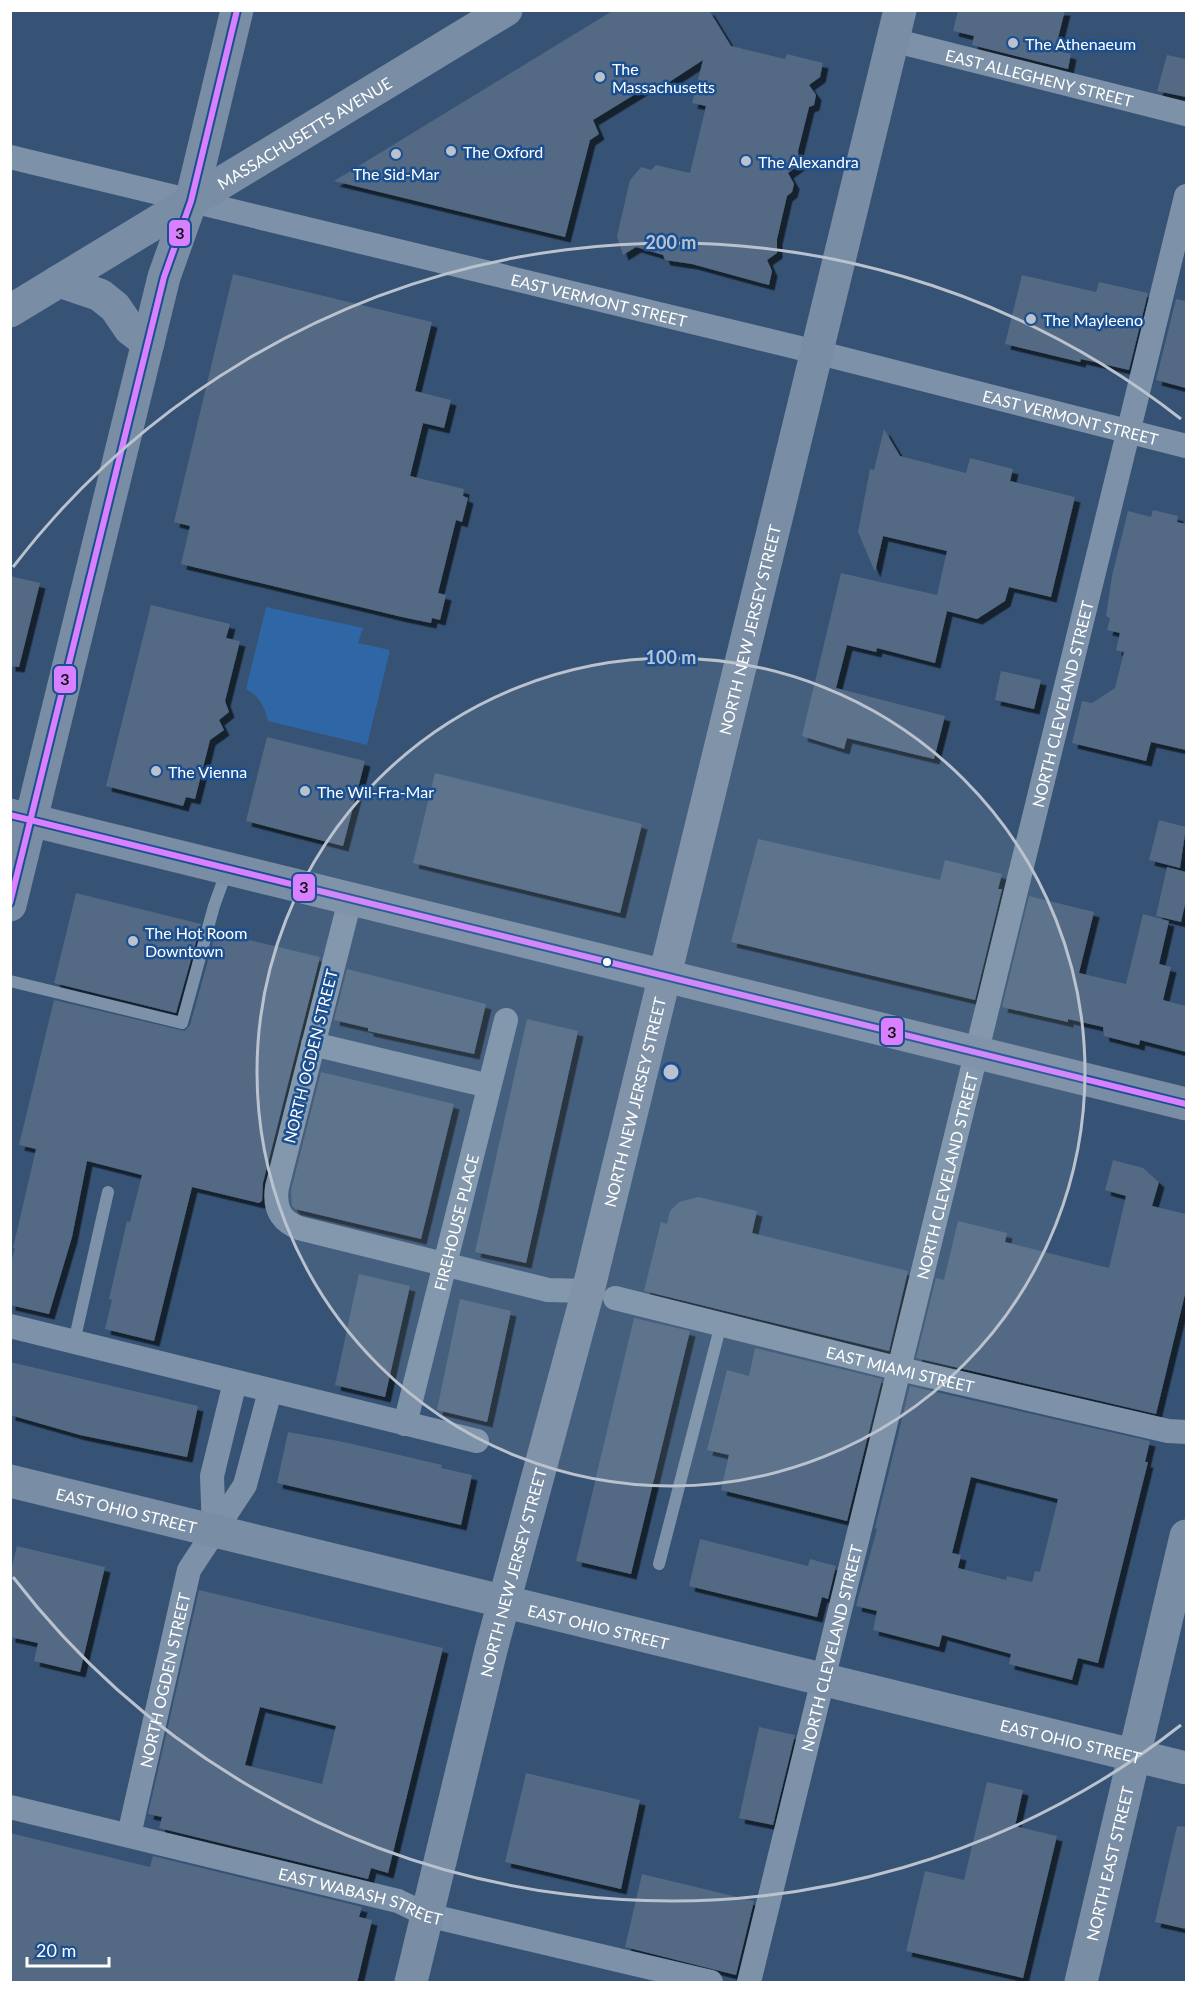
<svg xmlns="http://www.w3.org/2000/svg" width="1197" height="1993" viewBox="0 0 1197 1993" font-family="Lato,sans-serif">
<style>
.green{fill:#2f66a5}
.building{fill:#526984;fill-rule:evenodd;filter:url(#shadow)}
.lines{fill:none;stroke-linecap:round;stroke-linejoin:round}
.service{stroke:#7d92a8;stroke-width:12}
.minor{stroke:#7d92a8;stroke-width:24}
.secondary{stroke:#798da4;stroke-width:33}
.bus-1-casing{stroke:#1b4f8f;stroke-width:10}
.bus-1{stroke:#d880ff;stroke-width:6}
.ring{fill:none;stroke:#b9c2ce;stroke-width:3}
.poi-dot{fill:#b9c2ce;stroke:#1b4f8f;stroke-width:2}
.bus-dot{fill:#fff;stroke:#1b4f8f;stroke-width:2}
.labels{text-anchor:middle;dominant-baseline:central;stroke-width:5;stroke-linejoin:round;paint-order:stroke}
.poi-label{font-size:16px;fill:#fff;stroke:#1b4f8f;text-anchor:start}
.street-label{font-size:16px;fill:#fff;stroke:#1b4f8f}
.centre{fill:#b9c2ce;stroke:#1b4f8f;stroke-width:3}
.ring-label{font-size:18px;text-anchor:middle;font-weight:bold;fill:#b9c2ce;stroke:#1b4f8f;stroke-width:5;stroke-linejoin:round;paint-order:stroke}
.line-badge{stroke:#1b4f8f;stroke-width:2}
.pale-badge-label{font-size:16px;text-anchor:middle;font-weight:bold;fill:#111}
</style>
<defs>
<filter id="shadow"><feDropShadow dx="5.5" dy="5.5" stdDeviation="0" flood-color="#0009"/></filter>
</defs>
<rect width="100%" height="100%" fill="#365274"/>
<path class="green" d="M266,607L363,628L358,643L390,650L367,745L268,721C264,706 260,697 246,689Z"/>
<g class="building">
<polygon points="614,10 709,10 731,46 785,59 787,54 823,63 820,77 809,85 816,95 814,105 809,107 798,151 799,165 788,173 794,184 792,192 787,196 777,239 777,253 767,260 772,271 769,285 692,264 665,260 663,255 636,247 623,255 617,236 630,180 641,167 651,170 656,165 690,173 706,106 692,103 703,60 660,88 655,82 593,120 599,134 590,140 565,237 334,181"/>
<polygon points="958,10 1065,10 1055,50 1071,54 1068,69 972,45 974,36 953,31"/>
<polygon points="1167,55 1186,59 1186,97 1157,91"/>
<polygon points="233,274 432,322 415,391 451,400 444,428 423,423 410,476 464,489 463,496 468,498 462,522 456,520 438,593 446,595 440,620 432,618 431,623 402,617 181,564 190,526 174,522"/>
<polygon points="1022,275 1096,292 1099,282 1148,293 1129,370 1081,359 1080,362 1005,344"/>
<polygon points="1176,299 1186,301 1186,388 1156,380"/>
<polygon points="884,429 900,456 966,473 970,458 1013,469 1010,481 1075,497 1051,597 1009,587 1005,601 977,619 947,611 935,663 877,648 876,652 847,645 836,688 945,716 934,759 847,738 844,749 802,736 841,573 937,595 947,551 883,536 875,572 858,532 870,469 874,470"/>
<polygon points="1153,510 1178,516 1177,522 1186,524 1186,750 1151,742 1146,761 1072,743 1082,701 1092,703 1115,688 1124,652 1116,650 1120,633 1107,630 1110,618 1106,616 1112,576 1128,511 1151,517"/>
<polygon points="10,576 40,583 19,667 10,666"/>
<polygon points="151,605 230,624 226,638 240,641 225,701 229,712 219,720 224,730 210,740 195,799 186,797 183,806 106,786"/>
<polygon points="1001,671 1041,680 1034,709 995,700"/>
<polygon points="267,737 365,761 343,846 246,821"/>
<polygon points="435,773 642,824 620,913 413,863"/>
<polygon points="1159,820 1186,827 1180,868 1149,860"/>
<polygon points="758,839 940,880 945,860 1002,874 998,889 1002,889 975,1000 731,942"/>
<polygon points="1167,867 1186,872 1186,900 1181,922 1156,916"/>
<polygon points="76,893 201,924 176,1013 54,983"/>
<polygon points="1029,896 1094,912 1079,973 1126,984 1143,914 1169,921 1159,964 1171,967 1163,1000 1186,1006 1186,1052 1140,1040 1139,1045 1104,1036 1103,1027 1068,1019 1068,1022 1002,1007"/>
<polygon points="216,932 320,957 263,1183 262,1201 259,1203 192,1187 154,1341 105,1329 112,1300 109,1299 127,1221 130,1222 142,1175 87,1161 72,1237 49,1314 10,1305 10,1267 15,1248 13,1248 36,1149 19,1145 54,1000 185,1031 190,1025"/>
<polygon points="347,969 486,1004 474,1054 368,1031 368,1028 334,1020"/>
<polygon points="527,1019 578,1031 526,1263 475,1252"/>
<polygon points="321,1072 454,1104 421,1239 295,1209 292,1206 291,1190"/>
<polygon points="1113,1160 1143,1168 1159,1182 1152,1206 1186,1214 1186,1290 1156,1414 916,1358 936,1278 944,1280 958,1221 1007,1233 1005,1242 1109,1268 1126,1196 1105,1190"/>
<polygon points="698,1197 757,1211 752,1233 908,1271 889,1351 644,1291 661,1222 667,1224 670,1211 679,1202"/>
<polygon points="359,1274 410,1286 385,1397 335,1385"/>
<polygon points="460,1299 511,1311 487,1422 437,1410"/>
<polygon points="634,1318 690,1331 631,1574 576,1561"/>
<polygon points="755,1348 882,1379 847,1521 721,1490 729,1455 707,1450 727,1370 749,1376"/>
<polygon points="10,1362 198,1406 187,1457 80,1435 10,1415"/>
<path d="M910,1386L1150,1441L1145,1462H1148L1098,1663L1078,1658L1072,1680L1009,1664L1011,1654L942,1635L939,1647L873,1630L877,1611L856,1606L877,1529L875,1528ZM971,1477L1058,1499L1040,1572L1035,1571L1032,1582L1007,1576L1006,1580L958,1568L961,1555L952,1553Z"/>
<polygon points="288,1432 344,1442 442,1465 441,1468 472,1475 461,1525 277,1483"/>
<polygon points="700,1539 808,1566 810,1559 836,1566 828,1599 822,1597 817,1617 689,1586"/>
<polygon points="17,1546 105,1567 80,1672 34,1661 38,1643 10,1637 10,1574"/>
<path d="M199,1590L443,1648L388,1873L371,1868L368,1879L159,1828L162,1817L148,1814ZM260,1707L336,1726L322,1784L245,1765Z"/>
<polygon points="759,1727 795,1735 773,1825 739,1818"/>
<polygon points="526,1773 640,1800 621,1889 505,1862"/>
<polygon points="987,1782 1023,1790 1015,1826 1057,1836 1023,1978 906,1951 925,1871 964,1880"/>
<polygon points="1177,1826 1186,1827 1186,1929 1155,1922"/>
<polygon points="10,1833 150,1867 153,1856 362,1907 359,1917 372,1920 357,1983 10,1983"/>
<polygon points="642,1874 754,1901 736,1975 625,1947"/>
</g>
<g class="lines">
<g class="service">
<polyline points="10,981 182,1023 214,906 227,870"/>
<polyline points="74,1342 108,1192"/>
<polyline points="659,1564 721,1324"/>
</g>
<g class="minor">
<path id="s1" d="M892,40L1186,114"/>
<path id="s2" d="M10,157L816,352L1186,446"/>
<path d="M350,900L277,1187C274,1207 279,1220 299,1228L548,1290L588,1291"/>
<polyline points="313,1044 489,1086"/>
<path id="s3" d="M615,1298L900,1369L1168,1431L1186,1432"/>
<polyline points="10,1326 477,1441"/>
<path id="s4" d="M405,1424L506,1020"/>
<polyline points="214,1532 212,1476 235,1382"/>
<path id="s5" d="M10,1807L398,1901L427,1915L711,1982"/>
<path id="s6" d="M129,1835L189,1570L245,1485L270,1391"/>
<path id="s7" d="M749,1982L1186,196"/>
</g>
<g class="secondary">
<polyline points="59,281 100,295 115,307 130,329 148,343"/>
<path id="s8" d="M10,311L506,10"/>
<polyline points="10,815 1186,1104"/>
<polyline points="10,905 164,277 191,201 237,10"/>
<path id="s9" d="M10,1481C402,1578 794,1675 1186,1768"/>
<path id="s10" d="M411,1982L491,1650L588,1291L900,10"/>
<path id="s11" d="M1081,1982L1186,1536"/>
</g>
<g class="bus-1-casing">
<g id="bus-1">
<polyline points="10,815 1186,1104"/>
<polyline points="10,903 164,277 191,201 237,10"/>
</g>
</g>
<use href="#bus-1" class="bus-1"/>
</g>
<circle cx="671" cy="1072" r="414" fill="#b9c2ce" fill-opacity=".12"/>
<g class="ring">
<circle cx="671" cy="1072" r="414"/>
<path d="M1181 1725A829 829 0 0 1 13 1577M13 567A829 829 0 0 1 1181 419"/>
</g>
<g class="poi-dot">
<circle cx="1013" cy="43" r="6"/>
<circle cx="600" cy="77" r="6"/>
<circle cx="451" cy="151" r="6"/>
<circle cx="396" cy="154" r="6"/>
<circle cx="746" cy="161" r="6"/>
<circle cx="1031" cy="319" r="6"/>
<circle cx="156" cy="771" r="6"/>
<circle cx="305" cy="791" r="6"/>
<circle cx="133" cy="941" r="6"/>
</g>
<circle class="bus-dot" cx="607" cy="962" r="5"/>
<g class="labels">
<g class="poi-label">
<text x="1025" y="43">The Athenaeum</text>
<text x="612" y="68">The<tspan x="612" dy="18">Massachusetts</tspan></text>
<text x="463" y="151">The Oxford</text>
<text x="758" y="161">The Alexandra</text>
<text x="396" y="173" text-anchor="middle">The Sid-Mar</text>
<text x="1043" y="319">The Mayleeno</text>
<text x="168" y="771">The Vienna</text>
<text x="317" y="791">The Wil-Fra-Mar</text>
<text x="145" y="932">The Hot Room<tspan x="145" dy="18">Downtown</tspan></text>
</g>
<g class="street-label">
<text stroke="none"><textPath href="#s1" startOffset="152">EAST ALLEGHENY STREET</textPath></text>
<text stroke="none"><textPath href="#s8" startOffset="344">MASSACHUSETTS AVENUE</textPath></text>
<text stroke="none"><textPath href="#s2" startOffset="606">EAST VERMONT STREET</textPath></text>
<text stroke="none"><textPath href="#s2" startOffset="1092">EAST VERMONT STREET</textPath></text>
<text stroke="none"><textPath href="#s10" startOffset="1394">NORTH NEW JERSEY STREET</textPath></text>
<text stroke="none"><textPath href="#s7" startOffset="1316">NORTH CLEVELAND STREET</textPath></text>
<text transform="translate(310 1056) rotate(-76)">NORTH OGDEN STREET</text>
<text stroke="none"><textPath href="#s10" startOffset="908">NORTH NEW JERSEY STREET</textPath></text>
<text stroke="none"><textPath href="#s7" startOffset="830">NORTH CLEVELAND STREET</textPath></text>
<text stroke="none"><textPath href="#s4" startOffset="208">FIREHOUSE PLACE</textPath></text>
<text stroke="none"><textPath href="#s3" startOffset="294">EAST MIAMI STREET</textPath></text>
<text stroke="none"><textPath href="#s9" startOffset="120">EAST OHIO STREET</textPath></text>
<text stroke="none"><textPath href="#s10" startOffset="422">NORTH NEW JERSEY STREET</textPath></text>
<text stroke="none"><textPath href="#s9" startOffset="606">EAST OHIO STREET</textPath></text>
<text stroke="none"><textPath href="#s7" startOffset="344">NORTH CLEVELAND STREET</textPath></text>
<text stroke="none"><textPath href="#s6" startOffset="159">NORTH OGDEN STREET</textPath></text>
<text stroke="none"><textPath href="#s9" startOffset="1092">EAST OHIO STREET</textPath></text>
<text stroke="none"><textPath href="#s11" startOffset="122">NORTH EAST STREET</textPath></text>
<text stroke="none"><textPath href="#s5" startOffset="362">EAST WABASH STREET</textPath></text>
</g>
</g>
<circle cx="671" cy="1072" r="9" class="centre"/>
<g class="ring-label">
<text x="671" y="249">200 m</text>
<text x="671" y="664">100 m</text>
</g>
<g class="line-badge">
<rect x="168" y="219" width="23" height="28" rx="6" fill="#d880ff"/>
<rect x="53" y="665" width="24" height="29" rx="6" fill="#d880ff"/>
<rect x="292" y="873" width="24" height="29" rx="6" fill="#d880ff"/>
<rect x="880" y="1017" width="24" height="29" rx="6" fill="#d880ff"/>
</g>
<g class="pale-badge-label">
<text x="180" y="239">3</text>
<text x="65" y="685">3</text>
<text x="304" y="893">3</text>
<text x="892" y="1038">3</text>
</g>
<rect width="1197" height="1993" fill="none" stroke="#ffffff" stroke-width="24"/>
<path d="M27 1957v9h82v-9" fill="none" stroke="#ffffff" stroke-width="3"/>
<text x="36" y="1957" font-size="18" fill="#ffffff" stroke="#1b4f8f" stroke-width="4.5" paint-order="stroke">20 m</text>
</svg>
